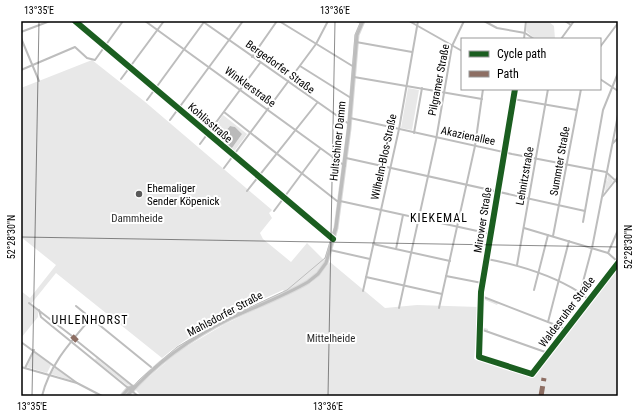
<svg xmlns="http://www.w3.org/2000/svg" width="639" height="417" viewBox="0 0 639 417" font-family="'Roboto Condensed',sans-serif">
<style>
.green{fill:#e8e8e8;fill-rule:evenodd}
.water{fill:#bababa}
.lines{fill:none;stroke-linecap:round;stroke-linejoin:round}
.major-casing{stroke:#dbdbdb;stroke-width:5}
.minor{stroke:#bdbdbd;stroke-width:2}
.major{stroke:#bdbdbd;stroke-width:3}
.tram{stroke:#bdbdbd;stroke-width:1}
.quiet{stroke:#8d6e63;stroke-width:5;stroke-dasharray:10 5;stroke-linecap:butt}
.cycleway-casing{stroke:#fff;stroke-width:8}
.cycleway{stroke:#1b5e20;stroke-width:6}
.ticks{fill:none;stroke:#000;stroke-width:1;stroke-opacity:0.45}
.poi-dot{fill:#595959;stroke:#fff;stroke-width:1.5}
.labels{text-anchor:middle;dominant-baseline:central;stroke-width:4;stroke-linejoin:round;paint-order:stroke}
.street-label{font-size:11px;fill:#000;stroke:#fff}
.poi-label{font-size:11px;fill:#000;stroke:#fff;text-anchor:start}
.park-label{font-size:11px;fill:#2d2d2d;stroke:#fff}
.neighbourhood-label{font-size:12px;letter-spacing:1px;fill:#000;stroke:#fff}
.neatline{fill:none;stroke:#000;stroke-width:1.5}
.ticks-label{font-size:10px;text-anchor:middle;fill:#000}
</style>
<rect width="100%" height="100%" fill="#fff"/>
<g class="green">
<polygon points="527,21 548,21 554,26 555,39 535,39 526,31"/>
<path d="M92,60L144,101L272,210L269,213L272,218L260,233L263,239L291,262L307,243L325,261C319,278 300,285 285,292L283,290C241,309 197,328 162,358L56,273L31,304L38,311V317L21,338V291L30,298L56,265L21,237V88Z"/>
<polygon points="408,88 419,90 412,130 401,128"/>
<path d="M223,115L247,134L233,153L210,134ZM230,126L235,127L242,134L232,148L228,128Z"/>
<polygon points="608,175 613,181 605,192 606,180 609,182 607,180"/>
<polygon points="330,262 385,308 417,305 479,307 474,359 530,377 535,377 531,372 574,318 618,265 618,396 141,396 135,389 179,351 225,324 311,283 320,275"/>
<polygon points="482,297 498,303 497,305 485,300 482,327 488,329 488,331 481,328"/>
<polygon points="34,352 51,365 47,373 27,367"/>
<polygon points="96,358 129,384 128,386 95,360"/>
<polygon points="55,367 71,380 70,380 51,374"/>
</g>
<polygon class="water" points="230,126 235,127 242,134 232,148 220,138"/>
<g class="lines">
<g class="major-casing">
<g id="major">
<polyline points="122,396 129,388 135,387"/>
<path d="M127,396C156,363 192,337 231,318C257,306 284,296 308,282L318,274L326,263L336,228L349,129L357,35L363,21"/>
</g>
</g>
<g class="minor">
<polyline points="75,21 333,239"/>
<polyline points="145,21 345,166"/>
<polyline points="202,21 349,124"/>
<polyline points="279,21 354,67"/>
<polyline points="356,21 362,23"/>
<polyline points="409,21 462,51"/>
<polyline points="484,21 497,28 525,33 534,39"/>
<polyline points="565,21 571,25"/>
<polyline points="21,32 50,21"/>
<polyline points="21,38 39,81"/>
<polyline points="524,39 526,21"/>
<polyline points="561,39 574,21"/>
<polyline points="356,42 412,52"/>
<polyline points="600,47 618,23"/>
<polyline points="252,57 277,21"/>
<polyline points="300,66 351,98"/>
<polyline points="21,70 75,47 87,58 95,60 123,21"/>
<polyline points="354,77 482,99"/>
<polyline points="121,79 164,21"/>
<polyline points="600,79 618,91"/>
<polyline points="515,89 481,292 479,357 532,374 618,263"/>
<polyline points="513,99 577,110"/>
<polyline points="147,100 204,22"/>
<polyline points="224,112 337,201 340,202"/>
<polyline points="350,118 512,154 606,172 618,183"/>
<polyline points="170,120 243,21"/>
<polyline points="414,133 422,88"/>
<polyline points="613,143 618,138"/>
<polyline points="200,144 260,63"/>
<polyline points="346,158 585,211"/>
<polyline points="224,168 316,44 328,21"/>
<polyline points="247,191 317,103"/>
<polyline points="603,196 618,177"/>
<polyline points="340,201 491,234"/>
<polyline points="274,211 320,149"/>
<polyline points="583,222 603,110 618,73"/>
<polyline points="524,228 608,253 618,262"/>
<polyline points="553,236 581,89"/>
<polyline points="373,244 450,261"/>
<polyline points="396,249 403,215"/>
<polyline points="330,250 370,259"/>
<polyline points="608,253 618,230"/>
<path d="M487,259C519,265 550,274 579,292C582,294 585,297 588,299"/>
<polyline points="517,265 548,89"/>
<polyline points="446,276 482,283"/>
<polyline points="366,277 442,294"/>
<polyline points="534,290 548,235"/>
<polyline points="363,291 399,129 418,21"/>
<polyline points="580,293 592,248 618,115"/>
<polyline points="481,296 566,329"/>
<polyline points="29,303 72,336"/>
<polyline points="76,306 151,367"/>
<polyline points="399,308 436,140 452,46 464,21"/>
<polyline points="439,308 475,146 483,89"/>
<polyline points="39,310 41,317 47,322 138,396"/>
<polyline points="548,322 569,241"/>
<polyline points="480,329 548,353"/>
<polyline points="77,341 134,387"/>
<polyline points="21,342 77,383 102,396"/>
<polyline points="21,367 77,383"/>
<polyline points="25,368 34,350"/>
<path d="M42,396C50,364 70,343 91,318"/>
</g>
<use href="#major" class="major"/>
<polyline class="tram" points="125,396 139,380 177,347 229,317 287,290 325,258 335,226 348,124 355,35 361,21"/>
<g class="quiet">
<polyline points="72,336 77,341"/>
<polyline points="541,396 544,378"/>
</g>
<g class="cycleway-casing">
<g id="cycleway">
<polyline points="75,21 333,239"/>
<polyline points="515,89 481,292 479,357 532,374 618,263"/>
</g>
</g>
<use href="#cycleway" class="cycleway"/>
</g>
<path class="ticks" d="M21,237L618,247M32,396L39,21M328,396L335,21"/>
<circle class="poi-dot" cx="139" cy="194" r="4"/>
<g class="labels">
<g class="street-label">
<text transform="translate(280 67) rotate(36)">Bergedorfer Straße</text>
<text transform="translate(439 80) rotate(-79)">Pilgramer Straße</text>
<text transform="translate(250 87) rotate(36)">Winklerstraße</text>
<text transform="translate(210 123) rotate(41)">Kohlisstraße</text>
<text transform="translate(468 136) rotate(12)">Akazienallee</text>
<text transform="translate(338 141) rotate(-84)">Hultschiner Damm</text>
<text transform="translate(384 157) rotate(-78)">Wilhelm-Blos-Straße</text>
<text transform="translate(560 161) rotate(-80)">Summter Straße</text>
<text transform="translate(525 176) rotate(-80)">Lehnitzstraße</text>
<text transform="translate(483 220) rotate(-81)">Mirower Straße</text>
<text transform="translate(567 312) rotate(-53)">Waldesruher Straße</text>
<text transform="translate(225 314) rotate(-28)">Mahlsdorfer Straße</text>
</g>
<g class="poi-label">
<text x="147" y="188">Ehemaliger<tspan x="147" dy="13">Sender Köpenick</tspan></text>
</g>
<g class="park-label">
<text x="137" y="218">Dammheide</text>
<text x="331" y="338">Mittelheide</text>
</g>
<g class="neighbourhood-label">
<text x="439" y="218">KIEKEMAL</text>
<text x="90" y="320">UHLENHORST</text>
</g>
</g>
<rect width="639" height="417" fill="none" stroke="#ffffff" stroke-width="44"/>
<rect x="461" y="38" width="140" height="52" fill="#ffffff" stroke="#999999"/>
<rect x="469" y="51" width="20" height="6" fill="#1b5e20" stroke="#999999"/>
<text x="497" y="58" font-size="12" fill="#000000">Cycle path</text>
<rect x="469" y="71" width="20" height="6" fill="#8d6e63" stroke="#999999"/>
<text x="497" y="78" font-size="12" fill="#000000">Path</text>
<rect x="22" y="22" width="595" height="373" class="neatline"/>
<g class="ticks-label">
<text x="39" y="14">13°35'E</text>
<text x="335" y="14">13°36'E</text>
<text transform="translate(11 237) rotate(-90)" y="4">52°28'30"N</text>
<text transform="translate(628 247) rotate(-90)" y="4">52°28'30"N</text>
<text x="32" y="410">13°35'E</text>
<text x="328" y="410">13°36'E</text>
</g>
</svg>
